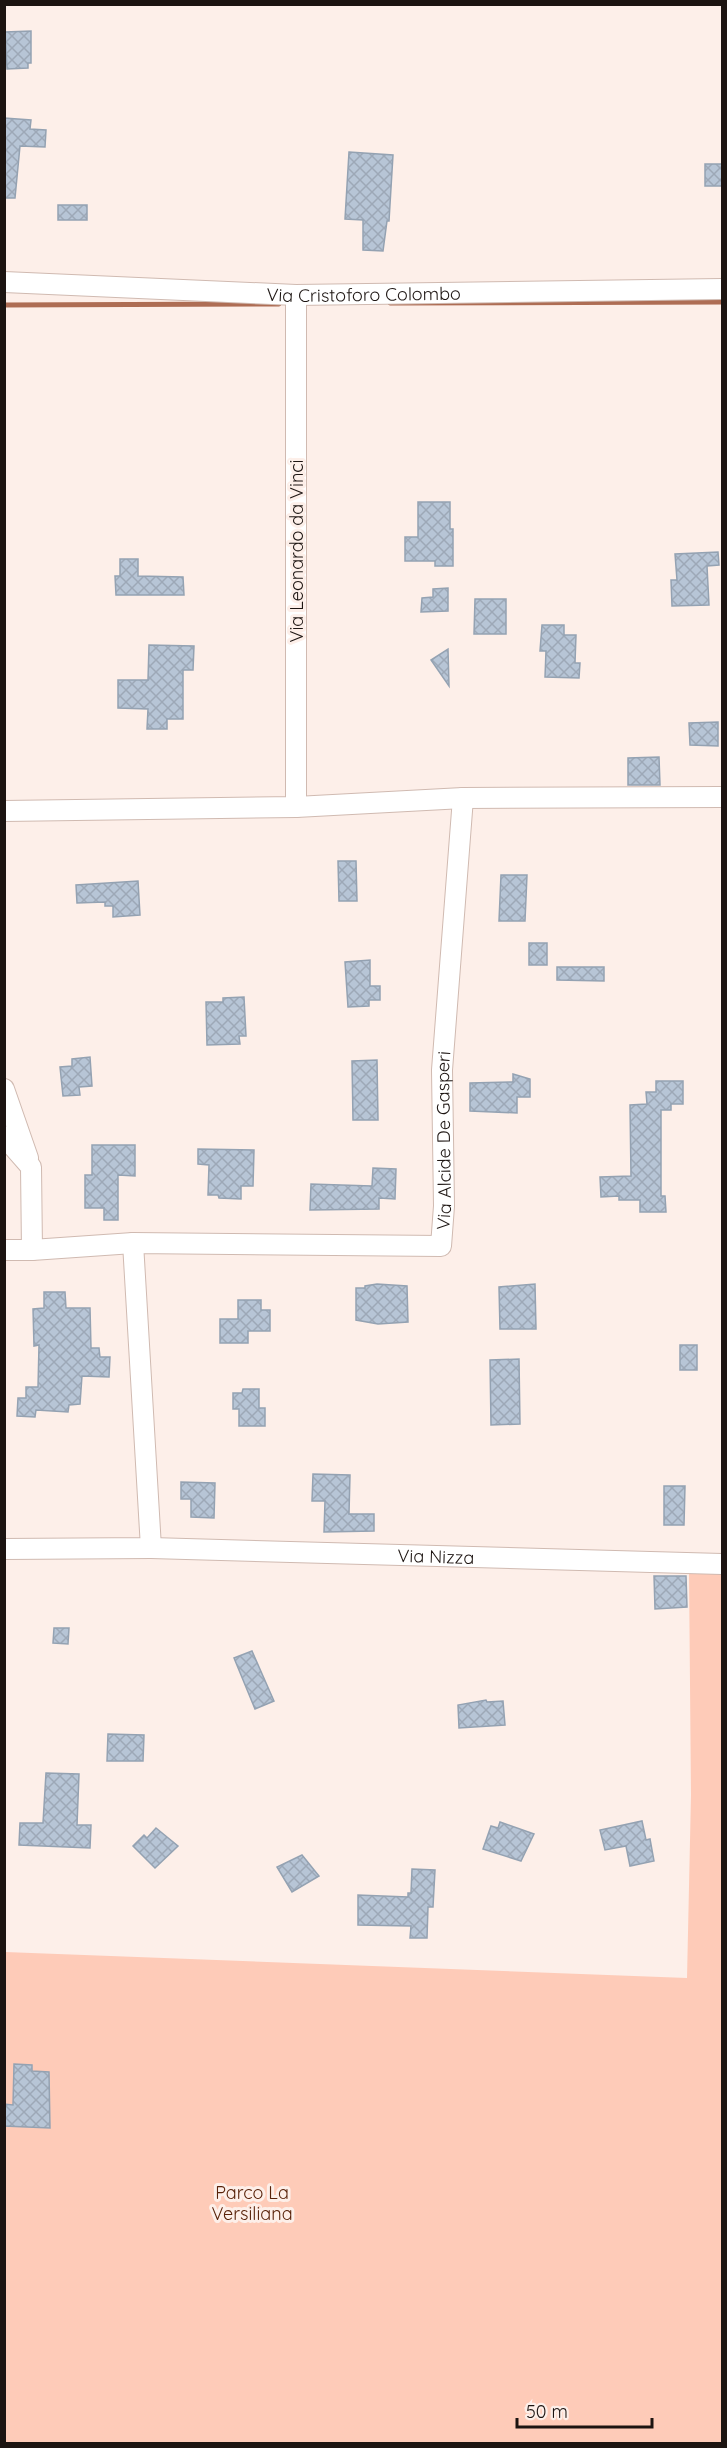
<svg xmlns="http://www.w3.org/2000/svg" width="727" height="2448" viewBox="0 0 727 2448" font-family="Quicksand,sans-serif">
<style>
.park{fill:#fecbb8}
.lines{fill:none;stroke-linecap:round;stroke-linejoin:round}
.stream{stroke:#ae6d54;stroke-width:5}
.building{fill:url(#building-cross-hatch);stroke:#94a2b2;stroke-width:1.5}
.minor-casing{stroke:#d0bab1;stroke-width:22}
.minor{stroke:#fff;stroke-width:20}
.labels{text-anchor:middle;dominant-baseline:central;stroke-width:6;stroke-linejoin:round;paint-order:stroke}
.street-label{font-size:18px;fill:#1c1411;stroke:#fdefe9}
.park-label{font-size:18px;fill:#592209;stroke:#fdefe9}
</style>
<defs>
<pattern id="building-cross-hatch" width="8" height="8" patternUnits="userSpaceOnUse" patternTransform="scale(1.5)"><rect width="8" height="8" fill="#b7c5d6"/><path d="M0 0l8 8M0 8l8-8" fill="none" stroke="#9da8b7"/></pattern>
</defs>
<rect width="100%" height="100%" fill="#fdefe9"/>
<polygon class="park" points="689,1572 722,1573 722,2443 5,2444 5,1952 687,1978 691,1795"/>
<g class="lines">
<g class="stream">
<polyline points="390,303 722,302"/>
<polyline points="4,305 279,304"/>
</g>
</g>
<g class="building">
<polygon points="31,31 31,63 28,63 28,68 7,69 5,32"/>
<polygon points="4,118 31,120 30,129 46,130 45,147 20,146 15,198 4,198"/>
<polygon points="349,152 393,155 389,221 387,221 383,251 363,250 363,220 345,219"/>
<rect x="705" y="164" width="18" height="22"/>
<rect x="58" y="205" width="29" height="15"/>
<polygon points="418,502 450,502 450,529 453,529 453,566 435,566 435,561 405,561 405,537 418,537"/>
<polygon points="718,552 719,565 707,566 709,605 672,606 671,580 677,580 675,554"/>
<polygon points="120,559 138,559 138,576 183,577 184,595 116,595 115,576 120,576"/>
<polygon points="448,588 448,611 421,612 422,598 433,597 433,589"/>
<polygon points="475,599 506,599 506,634 474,634"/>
<polygon points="542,625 564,625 564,635 576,635 575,663 580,663 579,678 545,677 546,651 540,651"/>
<polygon points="149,645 194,646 193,670 183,670 183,719 167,719 167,729 147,729 148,709 118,708 118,680 148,680"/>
<polygon points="448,649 449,686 431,660"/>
<polygon points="718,722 718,746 690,745 689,723"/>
<polygon points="659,757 660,785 628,785 628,758"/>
<polygon points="338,861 356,861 357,901 339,901"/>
<polygon points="501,875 527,875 525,921 499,921"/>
<polygon points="138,881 140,915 113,917 113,906 105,906 105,902 77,903 76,885"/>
<rect x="529" y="943" width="18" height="22"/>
<polygon points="370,960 370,986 380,986 380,1000 369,1000 369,1006 348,1007 345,962"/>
<polygon points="557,967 604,967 604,981 557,980"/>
<polygon points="244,997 246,1036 239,1036 240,1044 207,1045 206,1002 223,1002 223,998"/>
<polygon points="90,1057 92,1086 79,1087 80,1095 63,1096 60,1067 72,1066 72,1059"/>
<polygon points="377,1060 378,1120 353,1120 352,1061"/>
<polygon points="513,1074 530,1079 530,1097 517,1097 517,1113 470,1111 470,1083 513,1082"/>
<polygon points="656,1081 683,1081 683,1104 671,1104 671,1110 661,1110 661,1196 665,1196 666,1212 640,1212 640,1200 619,1200 619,1196 601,1197 600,1177 631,1176 630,1105 647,1104 646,1092 656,1092"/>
<polygon points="92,1145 135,1145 135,1176 118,1175 118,1220 104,1220 104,1208 85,1208 85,1175 92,1175"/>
<polygon points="198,1149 254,1150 253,1186 241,1186 241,1199 219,1198 218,1195 208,1195 209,1165 198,1164"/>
<polygon points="373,1168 396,1169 395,1199 379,1198 379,1209 310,1210 311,1184 372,1186"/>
<polygon points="377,1284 407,1286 408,1322 378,1324 356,1320 356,1288 365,1288 365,1286"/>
<polygon points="535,1284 536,1329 500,1329 499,1287"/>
<polygon points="44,1292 65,1292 66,1308 90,1308 91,1348 99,1348 100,1357 110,1357 109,1377 82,1376 80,1404 69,1405 68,1412 36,1410 35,1417 17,1416 18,1398 26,1398 26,1387 38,1387 39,1345 34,1346 33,1309 44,1308"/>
<polygon points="238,1300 261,1300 261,1310 270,1310 270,1331 248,1331 248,1343 220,1343 220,1319 238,1319"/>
<rect x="680" y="1345" width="17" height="25"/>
<polygon points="519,1359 520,1424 491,1425 490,1360"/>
<polygon points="243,1389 259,1389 259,1408 265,1408 265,1426 239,1426 239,1409 233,1409 233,1393 242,1393"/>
<polygon points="313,1474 350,1475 349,1514 374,1514 374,1531 324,1532 325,1501 312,1501"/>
<polygon points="181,1482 215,1483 214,1518 191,1517 191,1499 181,1499"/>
<polygon points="664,1486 685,1486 684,1525 664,1525"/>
<polygon points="654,1576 686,1576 687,1607 655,1609"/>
<polygon points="54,1628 69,1628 68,1644 53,1643"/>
<polygon points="252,1651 274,1701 255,1709 234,1658"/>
<polygon points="486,1700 487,1702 503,1701 505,1725 459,1728 458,1705"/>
<polygon points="108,1734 144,1735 143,1761 107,1761"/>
<polygon points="46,1773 79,1774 77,1825 91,1825 90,1848 19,1845 20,1823 43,1823"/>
<polygon points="642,1821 646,1840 650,1839 654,1861 630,1866 626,1846 605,1850 600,1830"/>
<polygon points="500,1822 534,1834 521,1861 483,1849 491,1826 498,1828"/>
<polygon points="156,1828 178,1846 155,1868 133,1846 144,1835 147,1838"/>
<polygon points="302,1855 319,1876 292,1892 277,1867"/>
<polygon points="412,1869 435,1870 433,1907 428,1907 427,1938 410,1938 411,1926 358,1925 358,1895 408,1897 408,1893 411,1893"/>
<polygon points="14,2064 32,2065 32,2071 49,2072 50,2128 4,2126 4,2104 13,2105"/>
</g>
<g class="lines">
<g class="minor-casing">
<g id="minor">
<path id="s1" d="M4,282L296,295L722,289"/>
<polyline points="296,295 296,807"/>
<polyline points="4,811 296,807 463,798 722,797"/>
<polyline points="4,1089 28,1158"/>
<polyline points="4,1136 31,1167 32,1250"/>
<path id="s2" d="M4,1250H32L133,1243L441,1246L444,1206L442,1070L463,798"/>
<path id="s3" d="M151,1548L722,1564"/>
<polyline points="4,1549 151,1548 133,1243"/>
</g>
</g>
<use href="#minor" class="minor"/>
</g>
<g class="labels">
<g class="street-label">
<text stroke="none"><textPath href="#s1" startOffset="360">Via Cristoforo Colombo</textPath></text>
<text transform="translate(296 551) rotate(-90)">Via Leonardo da Vinci</text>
<text stroke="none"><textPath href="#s2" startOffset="543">Via Alcide De Gasperi</textPath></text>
<text stroke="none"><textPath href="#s3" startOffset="285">Via Nizza</textPath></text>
</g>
<g class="park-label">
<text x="252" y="2192">Parco La<tspan x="252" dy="21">Versiliana</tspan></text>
</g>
</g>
<rect width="727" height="2448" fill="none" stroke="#1c1411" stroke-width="12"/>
<path d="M517 2418v9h135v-9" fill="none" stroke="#1c1411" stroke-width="3"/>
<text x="526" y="2418" font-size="18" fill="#1c1411" stroke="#fdefe9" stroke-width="4.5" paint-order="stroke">50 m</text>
</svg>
